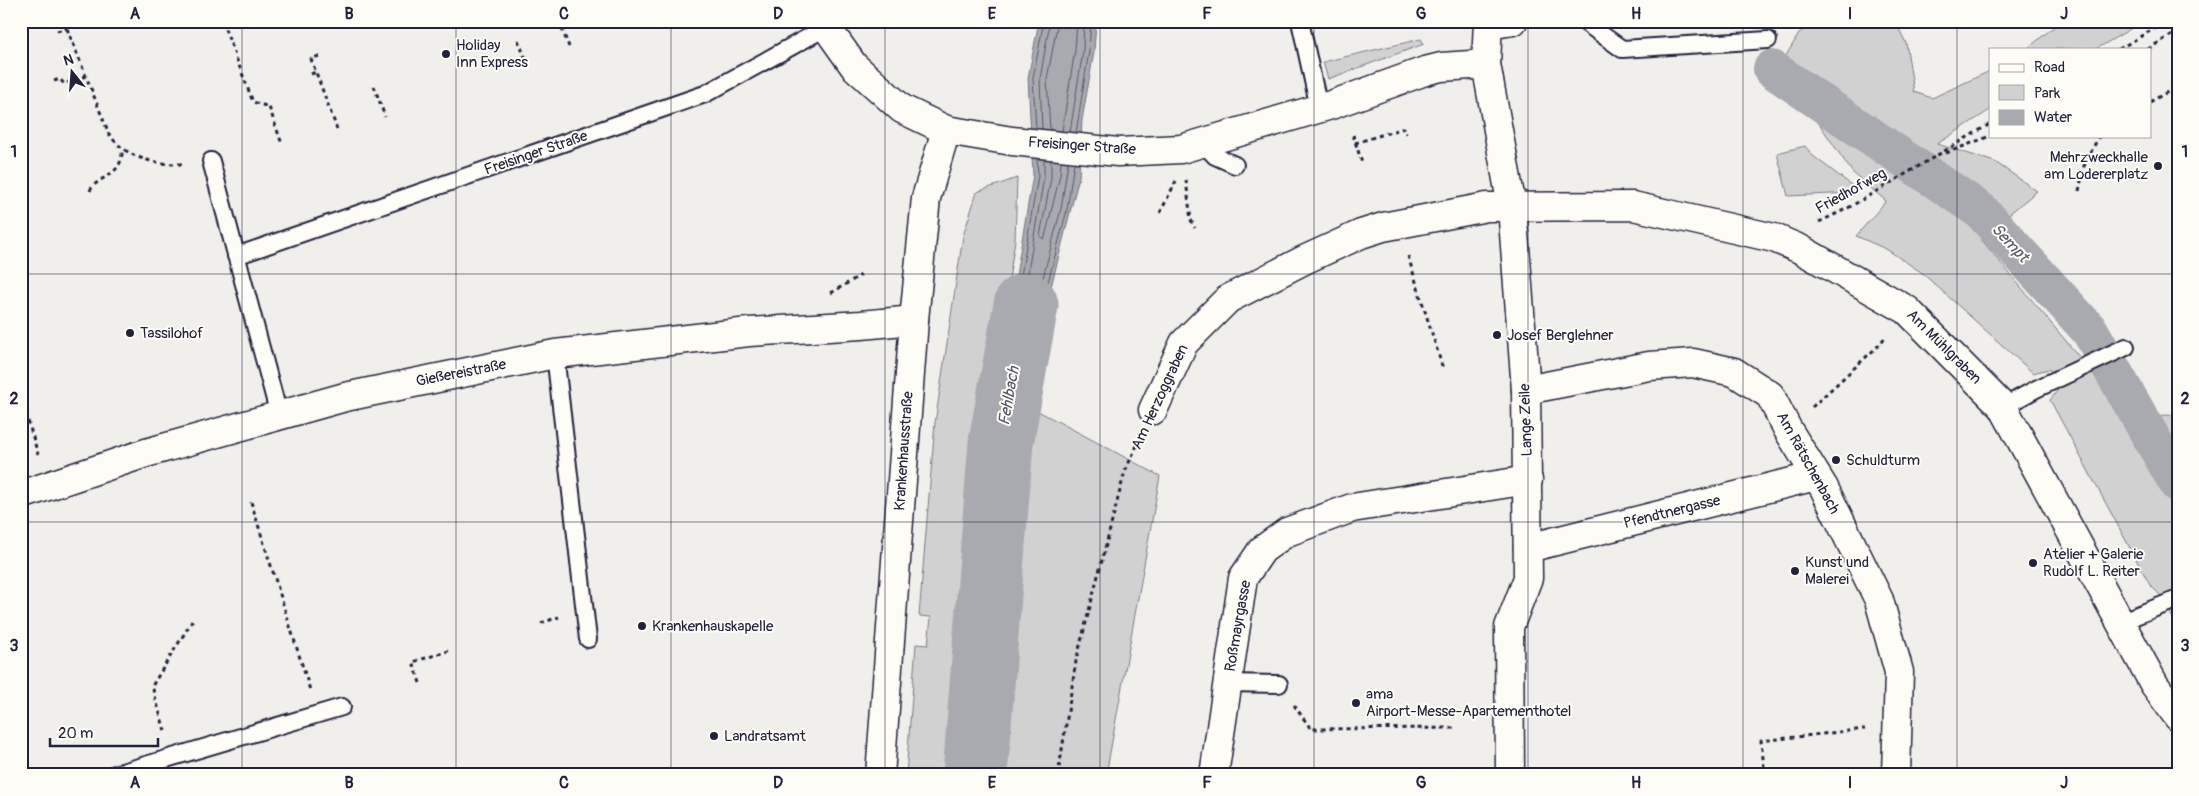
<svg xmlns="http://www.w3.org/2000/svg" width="2199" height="796" viewBox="0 0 2199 796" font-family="Pangolin,sans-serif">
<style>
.green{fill:#d2d1d1;stroke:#7a7a86}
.water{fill:#a9a9b0;stroke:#737381}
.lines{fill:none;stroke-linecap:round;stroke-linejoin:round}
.shore{stroke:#58586a;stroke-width:1}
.canal{stroke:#a9a9b0;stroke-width:38}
.river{stroke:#a9a9b0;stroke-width:65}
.service-casing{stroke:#22223b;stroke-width:20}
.minor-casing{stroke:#22223b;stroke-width:31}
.path{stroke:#22223b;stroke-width:3;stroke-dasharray:4 4;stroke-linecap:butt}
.service{stroke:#fdfcf7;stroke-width:16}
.minor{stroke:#fdfcf7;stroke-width:28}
.grid{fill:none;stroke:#22223b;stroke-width:1;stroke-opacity:0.55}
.poi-dot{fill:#22223b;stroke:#fdfcf7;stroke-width:2}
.labels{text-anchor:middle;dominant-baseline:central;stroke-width:4;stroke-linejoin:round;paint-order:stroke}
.poi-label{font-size:15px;fill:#22223b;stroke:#fdfcf7;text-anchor:start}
.street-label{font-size:15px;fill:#22223b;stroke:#fdfcf7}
.water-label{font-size:16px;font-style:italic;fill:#58586a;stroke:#fdfcf7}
.neatline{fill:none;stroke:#22223b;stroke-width:2}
.grid-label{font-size:16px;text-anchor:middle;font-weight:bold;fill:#22223b}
</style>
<rect width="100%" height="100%" fill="#f0efec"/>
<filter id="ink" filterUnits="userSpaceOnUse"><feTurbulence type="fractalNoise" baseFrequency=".02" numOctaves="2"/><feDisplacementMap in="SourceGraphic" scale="10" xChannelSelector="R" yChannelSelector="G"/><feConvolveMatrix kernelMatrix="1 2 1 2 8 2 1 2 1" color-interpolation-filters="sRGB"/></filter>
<g filter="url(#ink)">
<g class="green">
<polygon points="1820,21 1895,21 1906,43 1914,92 1932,98 1990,71 1990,110 1937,144 1995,162 2037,191 1980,238 2101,383 2119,416 2178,415 2178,651 2173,620 2166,601 2150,585 2050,400 2062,385 2049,369 2033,373 1921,272 1886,249 1856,236 1886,201 1852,172 1780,66 1800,32"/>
<polygon points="2061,21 2144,21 2096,49 2027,49"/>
<polygon points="1421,39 1424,44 1328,79 1323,62"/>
<polygon points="1805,146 1813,156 1858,190 1853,193 1788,196 1777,153"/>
<polygon points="1017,178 1015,240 993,387 1160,476 1106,775 906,775 916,644 928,645 931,617 919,616 935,423 963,236 977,192"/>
</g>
<polygon class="water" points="1039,21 1096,21 1094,52 1082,120 1079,177 1023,397 997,387 1033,175 1028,78"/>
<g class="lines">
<g class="shore">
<polyline points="1036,128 1033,78 1044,21"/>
<polyline points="1042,129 1040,79 1050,21"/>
<polyline points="1050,130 1047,79 1058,21"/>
<polyline points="1062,131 1075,50 1077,21"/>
<polyline points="1070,132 1083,51 1084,21"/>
<polyline points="1076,133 1089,51 1091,21"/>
<polyline points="1037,159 1038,176 1003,382 1017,390 1020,388 1067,210 1074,163"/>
<polyline points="1044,159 1044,177 1010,378 1013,382 1016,380 1061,209 1068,162"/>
<polyline points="1051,160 1051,178 1040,236 1043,239 1045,237 1060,175 1061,161"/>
</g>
<polyline class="canal" points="1772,69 1981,211 2090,331 2178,484"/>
<polyline class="river" points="975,775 1001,442 1026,305"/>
<g class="service-casing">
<g id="service">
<polyline points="1300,21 1319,108"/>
<polyline points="1583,21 1622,49 1768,40"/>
<polyline points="1203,143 1215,156 1235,165"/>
<polyline points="211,161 279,415"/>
<polyline points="236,256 705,94 827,27"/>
<polyline points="555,354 588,639"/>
<polyline points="2003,407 2036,389 2126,347"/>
<polyline points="2120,622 2178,599"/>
<polyline points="1228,683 1279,684"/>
<polyline points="112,775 342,707"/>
</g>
</g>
<g class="minor-casing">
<g id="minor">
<polyline points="822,21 854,66 902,109 946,130 1012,141 1118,152 1181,149 1331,105 1425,71 1441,67 1486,64"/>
<polyline points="1488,21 1486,64 1512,207 1526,390 1528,578 1509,627 1510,775"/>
<polyline points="1488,25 1513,21"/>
<polyline points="1526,390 1649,366 1693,363 1734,372 1770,395 1788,430 1824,488 1879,600 1899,672 1896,775"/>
<polyline points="1153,410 1184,343 1228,299 1304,260 1361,234 1383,227 1487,207 1633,206 1774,238 1800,249 1907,310 2003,407 2154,684 2178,717"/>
<polyline points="21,495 146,453 345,397 555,354 749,332 861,325 914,320"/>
<polyline points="1528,548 1816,476"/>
<polyline points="880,775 914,320 926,198 946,130"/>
<polyline points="1214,775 1243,578 1262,550 1287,532 1352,508 1528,480"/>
</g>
</g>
<g class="path">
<path d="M64,21L109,134C126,159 157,165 186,164"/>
<polyline points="222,21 253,102 269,107 282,144"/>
<polyline points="559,21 569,47"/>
<polyline points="203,23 208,21"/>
<polyline points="57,31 67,28"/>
<polyline points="518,40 529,67"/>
<polyline points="2119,49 2167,21"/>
<polyline points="2148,49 2178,31"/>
<polyline points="319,56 311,59 337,129"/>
<polyline points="311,74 316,72"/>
<polyline points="54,81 60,79 64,84 86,76"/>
<polyline points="374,86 385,117"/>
<polyline points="2150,102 2178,86"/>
<polyline points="1353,135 1362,163"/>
<polyline points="1355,143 1404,128 1406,134"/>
<polyline points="1946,153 1990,136"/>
<polyline points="1186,180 1191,220 1195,228"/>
<path d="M90,191C94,180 112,177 119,165C121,161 122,154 123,149"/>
<polyline points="2079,191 2084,166 2099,136"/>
<polyline points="1160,213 1176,181"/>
<polyline points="1819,222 1848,208 1990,124"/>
<polyline points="1408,256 1443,369"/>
<polyline points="831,293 861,275"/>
<polyline points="21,398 38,454"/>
<polyline points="1812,407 1877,347 1887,335"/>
<polyline points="251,502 310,690"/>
<polyline points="541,623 559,617"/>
<polyline points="420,683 413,662 448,651"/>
<polyline points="1294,705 1311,729 1456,728"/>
<polyline points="165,731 152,686 194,618"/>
<polyline points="1058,775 1076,661 1125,471 1140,439"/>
<polyline points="1765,775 1761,741 1865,729"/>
</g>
<use href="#service" class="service"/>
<use href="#minor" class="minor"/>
</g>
</g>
<path class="grid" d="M242,21V775M456,21V775M671,21V775M885,21V775M1100,21V775M1314,21V775M1528,21V775M1743,21V775M1957,21V775M21,274H2178M21,522H2178"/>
<g class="poi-dot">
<circle cx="446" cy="54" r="5"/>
<circle cx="2158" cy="166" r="5"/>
<circle cx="130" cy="333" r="5"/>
<circle cx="1497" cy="335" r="5"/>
<circle cx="1836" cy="460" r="5"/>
<circle cx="2033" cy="563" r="5"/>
<circle cx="1795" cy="571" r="5"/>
<circle cx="642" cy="626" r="5"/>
<circle cx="1356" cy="703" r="5"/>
<circle cx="714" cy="736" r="5"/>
</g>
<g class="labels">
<g class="poi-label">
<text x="456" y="45">Holiday<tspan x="456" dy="17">Inn Express</tspan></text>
<text x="2148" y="157" text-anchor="end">Mehrzweckhalle<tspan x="2148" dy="17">am Lodererplatz</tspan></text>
<text x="140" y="333">Tassilohof</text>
<text x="1507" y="335">Josef Berglehner</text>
<text x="1846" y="460">Schuldturm</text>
<text x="2043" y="554">Atelier + Galerie<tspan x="2043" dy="17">Rudolf L. Reiter</tspan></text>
<text x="1805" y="562">Kunst und<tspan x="1805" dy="17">Malerei</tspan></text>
<text x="652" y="626">Krankenhauskapelle</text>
<text x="1366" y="694">ama<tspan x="1366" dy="17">Airport-Messe-Apartementhotel</tspan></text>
<text x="724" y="736">Landratsamt</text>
</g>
<g class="street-label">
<text transform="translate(1082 146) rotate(4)">Freisinger Straße</text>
<text transform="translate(536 153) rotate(-19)">Freisinger Straße</text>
<text transform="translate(1851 191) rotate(-29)">Friedhofweg</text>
<text transform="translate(1944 347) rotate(45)">Am Mühlgraben</text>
<text transform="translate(461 373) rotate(-11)">Gießereistraße</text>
<text transform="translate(1160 397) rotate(-65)">Am Herzoggraben</text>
<text transform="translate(1526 420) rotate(-92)">Lange Zeile</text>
<text transform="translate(904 451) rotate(-86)">Krankenhausstraße</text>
<text transform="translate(1808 463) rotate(61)">Am Rätschenbach</text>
<text transform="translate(1672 512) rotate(-14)">Pfendtnergasse</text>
<text transform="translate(1238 626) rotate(-80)">Roßmayrgasse</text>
</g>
<g class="water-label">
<text transform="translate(2010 243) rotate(47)">Sempt</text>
<text transform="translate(1009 396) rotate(-80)">Fehlbach</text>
</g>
</g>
<rect width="2199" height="796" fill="none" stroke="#fdfcf7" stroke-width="55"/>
<rect x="1989" y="48" width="162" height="90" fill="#fdfcf7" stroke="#a5a5ac"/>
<rect x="1999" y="64" width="25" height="8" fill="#fdfcf7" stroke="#a5a5ac"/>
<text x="2034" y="72" font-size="15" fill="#22223b">Road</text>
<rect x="1999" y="85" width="25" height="15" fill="#d2d1d1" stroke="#a5a5ac"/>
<text x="2034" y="98" font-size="15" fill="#22223b">Park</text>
<rect x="1999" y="110" width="25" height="15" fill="#a9a9b0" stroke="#a5a5ac"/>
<text x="2034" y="122" font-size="15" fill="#22223b">Water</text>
<g transform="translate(72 72) rotate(343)" stroke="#fdfcf7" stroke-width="4" paint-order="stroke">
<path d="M0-4L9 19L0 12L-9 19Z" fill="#22223b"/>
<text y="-8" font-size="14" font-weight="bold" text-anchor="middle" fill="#22223b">N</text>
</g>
<path d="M50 738v8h108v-8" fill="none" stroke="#22223b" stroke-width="2.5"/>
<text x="58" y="738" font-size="15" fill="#22223b" stroke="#fdfcf7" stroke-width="4" paint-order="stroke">20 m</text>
<rect x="28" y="28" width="2144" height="740" class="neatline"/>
<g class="grid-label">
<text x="135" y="19">A</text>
<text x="349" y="19">B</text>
<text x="564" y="19">C</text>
<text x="778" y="19">D</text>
<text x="992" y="19">E</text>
<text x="1207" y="19">F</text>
<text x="1421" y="19">G</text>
<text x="1636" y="19">H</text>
<text x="1850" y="19">I</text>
<text x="2064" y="19">J</text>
<text x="14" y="157">1</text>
<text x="2185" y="157">1</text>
<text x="14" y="404">2</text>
<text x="2185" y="404">2</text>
<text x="14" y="651">3</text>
<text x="2185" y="651">3</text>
<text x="135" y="788">A</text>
<text x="349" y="788">B</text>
<text x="564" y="788">C</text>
<text x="778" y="788">D</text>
<text x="992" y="788">E</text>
<text x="1207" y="788">F</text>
<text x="1421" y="788">G</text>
<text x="1636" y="788">H</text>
<text x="1850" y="788">I</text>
<text x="2064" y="788">J</text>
</g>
</svg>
